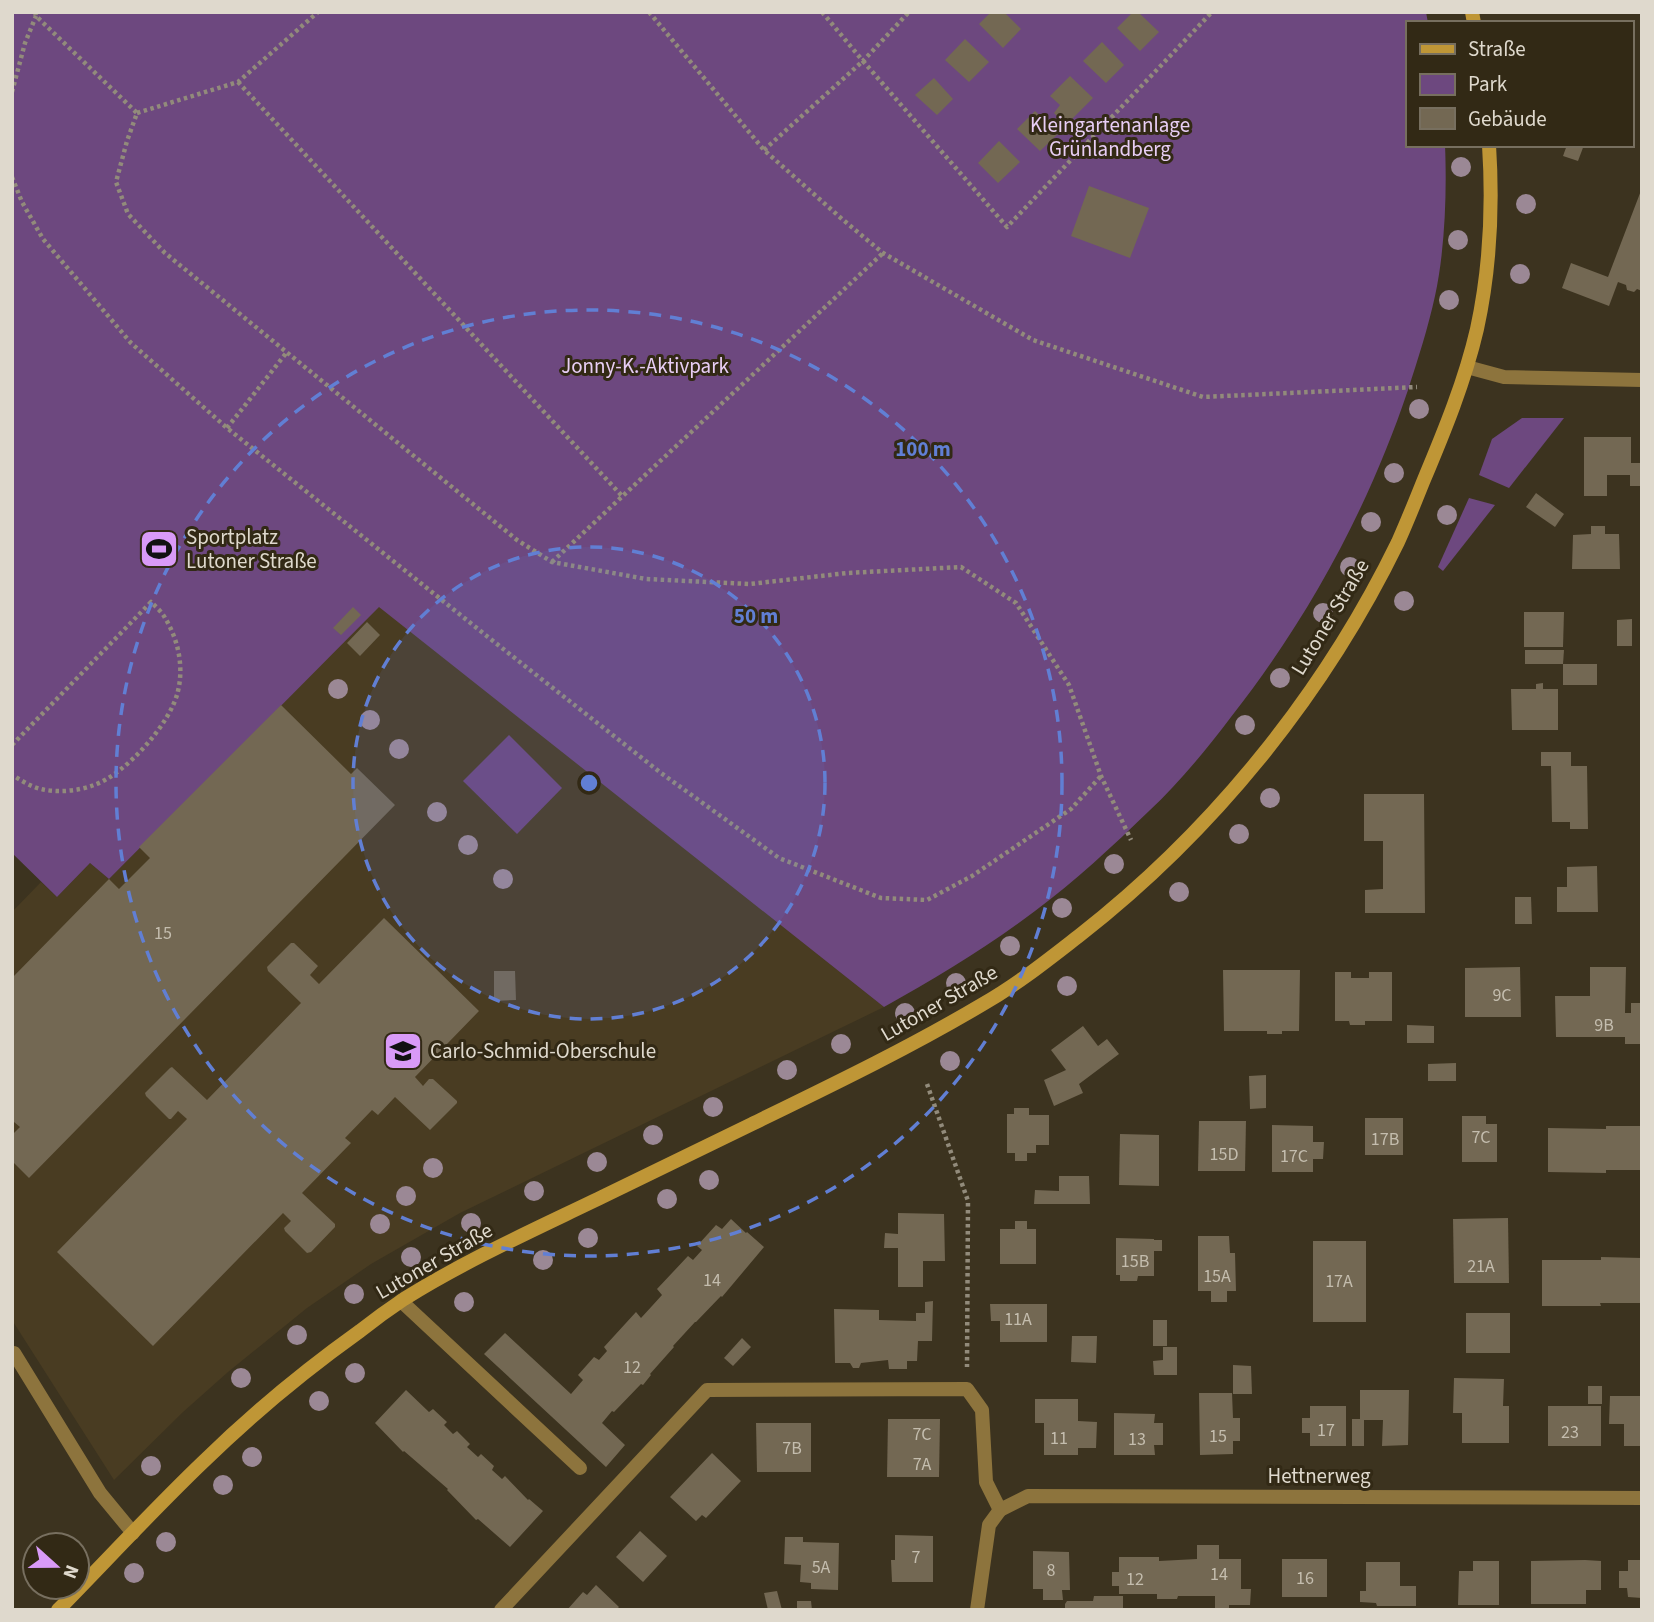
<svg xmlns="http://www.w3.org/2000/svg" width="1654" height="1622" viewBox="0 0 1654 1622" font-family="'Source Sans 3',sans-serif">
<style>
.built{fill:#493c22}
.green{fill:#6d487f}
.building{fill:#736853}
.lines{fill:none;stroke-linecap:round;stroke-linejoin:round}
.path{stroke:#928b7b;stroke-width:4.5;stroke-dasharray:3.5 3.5;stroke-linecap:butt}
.lane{stroke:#8d743d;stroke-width:14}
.street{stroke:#8d743d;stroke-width:14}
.secondary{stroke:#bf9636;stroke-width:14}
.tree{fill:#9b8895}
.ring{fill:none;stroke:#617fd4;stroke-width:3.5;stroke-dasharray:12 9}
.labels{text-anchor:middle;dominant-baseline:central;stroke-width:6;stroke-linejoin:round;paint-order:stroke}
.number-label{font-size:18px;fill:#c4bdae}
.park-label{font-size:21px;fill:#e8cef5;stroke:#322915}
.poi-label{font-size:21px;fill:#dfd9cd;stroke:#322915;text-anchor:start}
.street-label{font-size:21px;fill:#dfd9cd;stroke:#322915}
.centre{fill:#617fd4;stroke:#322915;stroke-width:3.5}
.ring-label{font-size:21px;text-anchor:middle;font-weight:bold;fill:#617fd4;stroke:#322915;stroke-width:6;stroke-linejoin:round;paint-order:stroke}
</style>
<rect width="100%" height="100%" fill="#3c331f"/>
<polygon class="built" points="379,606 884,1007 460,1213 371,1264 307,1308 228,1372 183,1412 114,1480 12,1320 12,912 41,882 57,897 90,863 109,879"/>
<g class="green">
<path d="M12,12H1426L1428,23H1407V145H1445C1447,192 1445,250 1435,296C1428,328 1418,359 1408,390C1368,509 1308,619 1231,717C1206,750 1179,783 1149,811C1113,846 1075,881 1035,911C987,947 936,978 884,1007L379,607L109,879L90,863L57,897L12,853Z"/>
<polygon points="1522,418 1564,418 1509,488 1479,475 1492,439"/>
<polygon points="1469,498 1495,505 1443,571 1438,567"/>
<polygon points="509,735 562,788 517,834 463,781"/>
</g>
<g class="building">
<polygon points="991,12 1004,12 1021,29 1003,48 979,24"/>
<polygon points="1133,12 1138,12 1159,32 1140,51 1117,28"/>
<polygon points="965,39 989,62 969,82 945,60"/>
<polygon points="1102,42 1124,65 1106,83 1083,61"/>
<polygon points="1070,76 1093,98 1066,125 1054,113 1060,105 1050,96"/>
<polygon points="934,78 953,99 937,115 915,95"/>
<polygon points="1035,111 1059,133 1040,151 1017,129"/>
<polygon points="999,141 1020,162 998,183 978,163"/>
<polygon points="1567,145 1584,145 1578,161 1563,156"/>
<polygon points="1089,186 1149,208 1130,258 1071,236"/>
<polygon points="1642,188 1642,291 1637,289 1634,292 1627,290 1626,285 1618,282 1609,306 1562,288 1571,263 1608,277"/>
<polygon points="1584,437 1631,437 1631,463 1642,463 1642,486 1630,486 1630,475 1607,475 1607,496 1584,496"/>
<polygon points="1536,493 1564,514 1555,527 1526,507"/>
<polygon points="1591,526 1605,526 1605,534 1619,534 1620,569 1572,569 1573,535 1591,534"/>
<polygon points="353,607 361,615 341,635 333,628"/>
<polygon points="1524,612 1564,612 1563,647 1524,647"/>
<polygon points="1632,619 1632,646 1617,646 1617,620"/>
<polygon points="367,622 380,635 360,656 347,643"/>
<polygon points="1525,650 1564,650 1563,664 1525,664"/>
<rect x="1563" y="664" width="34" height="21"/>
<polygon points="1543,683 1543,689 1558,689 1558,730 1512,730 1511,689 1536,689 1536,684"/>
<polygon points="281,705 351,774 357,768 395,805 29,1178 12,1161 12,1135 20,1127 14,1122 12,1123 12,978 109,879 119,889 150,858 139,847"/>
<polygon points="1541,752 1571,752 1571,766 1587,766 1588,829 1570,829 1570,822 1552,822 1551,766 1541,766"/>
<polygon points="1364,794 1424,794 1425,913 1365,913 1365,890 1383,889 1383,841 1364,841"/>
<polygon points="1597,866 1598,912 1557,912 1557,887 1567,887 1567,867"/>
<polygon points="1515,897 1531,897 1532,924 1515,924"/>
<polygon points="384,918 479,1011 415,1077 423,1086 429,1079 433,1079 457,1101 457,1103 430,1130 395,1097 378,1115 372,1110 345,1138 351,1143 302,1193 335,1224 335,1227 311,1252 307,1253 285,1231 284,1228 291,1221 283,1213 153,1346 57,1252 187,1119 178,1111 171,1119 169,1119 146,1096 145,1093 170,1068 172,1067 207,1100 301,1003 268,971 267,967 291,943 294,943 318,966 310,975 319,984"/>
<polygon points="1520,967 1521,1017 1465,1017 1465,968"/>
<polygon points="1590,967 1626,967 1625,1013 1631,1013 1631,1003 1642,1003 1642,1044 1625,1044 1625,1037 1556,1037 1555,996 1590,996"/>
<polygon points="1223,970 1300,970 1299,1031 1282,1031 1282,1034 1267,1034 1267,1031 1224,1031"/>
<polygon points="494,971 515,971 516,1000 494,1001"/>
<polygon points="1335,972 1351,972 1351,978 1369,978 1369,972 1392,972 1392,1021 1365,1021 1365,1025 1350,1025 1349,1021 1335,1021"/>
<polygon points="1407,1025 1434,1026 1434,1043 1407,1043"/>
<polygon points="1083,1026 1098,1046 1107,1039 1119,1054 1079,1084 1083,1093 1054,1106 1044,1080 1066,1070 1051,1050"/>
<polygon points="1456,1063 1456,1081 1428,1081 1428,1064"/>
<polygon points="1266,1075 1266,1108 1250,1109 1249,1076"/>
<polygon points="1014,1108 1029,1108 1029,1115 1049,1115 1049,1145 1036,1145 1036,1153 1027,1153 1027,1161 1015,1161 1015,1153 1007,1153 1007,1114 1014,1114"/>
<polygon points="1462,1116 1486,1116 1486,1124 1497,1124 1497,1162 1462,1162"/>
<rect x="1365" y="1118" width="38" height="37"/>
<polygon points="1199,1121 1246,1121 1245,1171 1198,1171"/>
<polygon points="1272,1125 1313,1126 1313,1142 1324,1142 1323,1159 1313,1159 1313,1172 1272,1172"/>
<polygon points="1606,1126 1642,1126 1642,1170 1606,1170 1606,1173 1548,1172 1548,1128 1606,1129"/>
<polygon points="1120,1134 1159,1135 1159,1186 1119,1185"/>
<polygon points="1059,1176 1089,1176 1090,1204 1034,1204 1035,1190 1059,1191"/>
<polygon points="898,1213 944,1214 945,1261 923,1261 923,1287 898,1287 898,1248 884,1248 885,1233 898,1234"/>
<polygon points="1508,1218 1509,1283 1454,1283 1453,1219"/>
<polygon points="731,1219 746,1233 747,1232 764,1247 722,1297 721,1296 696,1322 695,1322 673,1346 674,1347 650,1374 651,1375 643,1385 641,1384 614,1412 612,1411 602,1423 625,1445 606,1467 484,1354 505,1333 571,1394 583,1380 578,1375 594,1357 599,1360 607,1351 604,1347 636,1312 641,1318 652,1306 662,1295 657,1289 688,1256 693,1260 702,1250 697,1246 716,1225 722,1229"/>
<polygon points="1015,1221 1027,1221 1027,1229 1036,1229 1036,1264 1000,1264 1000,1229 1015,1229"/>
<polygon points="1198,1236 1229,1236 1230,1253 1235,1253 1236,1291 1227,1291 1227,1302 1211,1302 1211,1291 1198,1291"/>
<polygon points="1116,1238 1154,1239 1154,1240 1162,1240 1162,1251 1154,1251 1154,1276 1138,1276 1137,1281 1120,1281 1120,1275 1116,1275"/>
<rect x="1313" y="1241" width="53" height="81"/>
<polygon points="1601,1257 1642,1258 1642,1303 1600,1303 1601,1306 1542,1306 1542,1260 1601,1260"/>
<polygon points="933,1301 932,1341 918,1341 917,1361 907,1361 907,1369 889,1369 888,1360 861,1363 859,1368 853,1368 850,1363 835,1363 834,1309 879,1310 879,1320 916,1321 916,1313 925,1313 925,1302"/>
<polygon points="990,1304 1047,1304 1047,1342 1000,1342 1000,1321 991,1321"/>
<rect x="1466" y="1313" width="44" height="40"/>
<rect x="1153" y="1320" width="14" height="26"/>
<polygon points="1072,1336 1097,1336 1096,1363 1071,1362"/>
<polygon points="742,1338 751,1347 733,1366 724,1358"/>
<polygon points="1163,1347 1177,1347 1177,1375 1154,1375 1153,1361 1163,1360"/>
<polygon points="1233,1365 1251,1366 1252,1394 1233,1394"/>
<polygon points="1454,1378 1504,1379 1503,1406 1509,1406 1509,1443 1462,1443 1462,1413 1453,1413"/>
<rect x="1588" y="1386" width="14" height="18"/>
<polygon points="406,1390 429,1412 433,1409 447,1422 444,1425 453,1434 457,1431 470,1444 467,1447 478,1457 481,1454 494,1466 492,1470 502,1479 505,1476 528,1500 529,1499 543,1511 510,1547 478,1519 476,1520 447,1490 448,1489 404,1451 403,1452 375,1423"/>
<polygon points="1360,1390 1409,1390 1408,1445 1382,1446 1383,1420 1364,1420 1364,1446 1352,1446 1352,1419 1360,1419"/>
<polygon points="1199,1393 1232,1393 1233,1418 1240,1418 1240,1441 1233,1441 1233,1454 1200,1455"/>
<polygon points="1610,1396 1642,1396 1642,1446 1624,1446 1624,1424 1609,1424"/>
<polygon points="1035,1399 1078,1399 1078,1421 1097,1422 1096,1448 1078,1448 1078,1455 1044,1455 1044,1423 1035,1423"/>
<polygon points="1310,1406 1346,1406 1346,1446 1310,1446 1310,1433 1302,1433 1302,1418 1310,1418"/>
<rect x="1548" y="1406" width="53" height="40"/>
<polygon points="1114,1413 1155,1414 1154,1423 1163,1423 1163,1445 1154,1445 1155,1455 1114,1455"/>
<polygon points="888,1419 940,1419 939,1477 887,1477"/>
<polygon points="756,1423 811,1423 811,1472 757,1472"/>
<polygon points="712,1453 741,1481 706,1518 702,1515 696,1521 670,1497"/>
<polygon points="640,1531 667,1556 643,1582 616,1557"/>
<polygon points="895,1535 933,1536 933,1582 892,1582 891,1560 895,1560"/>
<polygon points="785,1537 803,1537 803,1542 839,1543 838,1590 811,1589 811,1583 800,1582 801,1565 784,1564"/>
<polygon points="1197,1545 1219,1545 1219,1559 1241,1559 1241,1589 1251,1589 1250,1605 1229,1605 1229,1610 1215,1610 1215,1596 1178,1596 1177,1599 1157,1599 1157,1594 1119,1594 1119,1586 1112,1586 1112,1572 1119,1572 1119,1557 1159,1557 1159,1561 1197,1559"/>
<polygon points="1033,1551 1069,1552 1070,1590 1062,1590 1063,1600 1043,1600 1043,1589 1033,1589"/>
<rect x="1282" y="1559" width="45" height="38"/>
<polygon points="1585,1560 1601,1561 1601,1590 1586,1590 1586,1604 1531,1604 1531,1561"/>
<polygon points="1628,1560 1642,1560 1642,1598 1628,1597 1627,1588 1619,1588 1619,1571 1628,1571"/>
<polygon points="1473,1561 1499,1561 1499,1605 1458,1605 1459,1571 1473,1571"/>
<polygon points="1366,1562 1400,1562 1400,1586 1416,1586 1416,1606 1377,1606 1376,1603 1360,1602 1360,1591 1366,1591"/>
<polygon points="596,1585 619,1607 616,1610 567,1610 583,1592 587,1595"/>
<polygon points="777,1591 782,1610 768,1610 764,1593"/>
<polygon points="1094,1596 1123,1596 1123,1610 1065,1610 1065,1604 1067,1601 1093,1601"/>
<polygon points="797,1601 811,1601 812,1610 797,1610"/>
</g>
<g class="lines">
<g class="path">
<polyline points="35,12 36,16 137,113 127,141 116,182 128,214 165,253 517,540 552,562 646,579 750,584 847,573 961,567 1016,603 1069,685 1101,776 1131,840"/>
<polyline points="649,12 764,150 842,219 883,253 1033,340 1203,397 1417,387"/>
<polyline points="822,12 863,61 909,12"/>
<polyline points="238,82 622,496"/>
<polyline points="12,92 25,43 36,16"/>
<polyline points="137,113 238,82 318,12"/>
<polyline points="764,150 863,61 1007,227 1212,12"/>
<polyline points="12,177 22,202 43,239 131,343 227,428 488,637 661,773 779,858 881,898 927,900 972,876 1071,809 1101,776"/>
<polyline points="227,428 287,352"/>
<polyline points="552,562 883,253"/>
<path d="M12,745L151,602C156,607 162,612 165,618C178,639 184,666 178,691C171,723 126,774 94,785C79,791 57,793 41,789C31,787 21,780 12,775"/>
<polyline points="927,1084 968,1201 967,1367"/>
</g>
<g class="lane">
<polyline points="401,1301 580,1468"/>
<polyline points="14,1353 100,1493 133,1533"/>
<polyline points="501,1610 707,1390 967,1389 982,1410 986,1482 1000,1510"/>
</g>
<g class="street">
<polyline points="1467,367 1504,377 1642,380"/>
<polyline points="977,1610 989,1525 1000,1510 1028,1496 1642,1498"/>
</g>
<g class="secondary">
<polyline points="1472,12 1474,23"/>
<path d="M58,1610C106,1561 153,1510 202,1463C251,1415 304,1371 360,1331C374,1320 389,1309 404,1299C468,1259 538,1228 606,1195C655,1171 704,1147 752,1124C830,1086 909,1048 983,1004C1018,984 1049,959 1080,935C1213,831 1324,694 1398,542C1407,522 1415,502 1423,482C1444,432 1465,381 1477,329C1490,269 1493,206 1489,145"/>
</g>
</g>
<g class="tree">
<circle cx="1461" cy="167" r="10"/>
<circle cx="1526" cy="204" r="10"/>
<circle cx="1458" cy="240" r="10"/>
<circle cx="1520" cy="274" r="10"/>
<circle cx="1449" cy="300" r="10"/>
<circle cx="1419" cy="409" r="10"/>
<circle cx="1394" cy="473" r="10"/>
<circle cx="1447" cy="515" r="10"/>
<circle cx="1371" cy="522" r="10"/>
<circle cx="1350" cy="567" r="10"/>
<circle cx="1404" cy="601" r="10"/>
<circle cx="1323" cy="613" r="10"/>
<circle cx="1280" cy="678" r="10"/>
<circle cx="338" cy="689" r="10"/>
<circle cx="370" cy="720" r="10"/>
<circle cx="1245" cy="725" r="10"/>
<circle cx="399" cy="749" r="10"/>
<circle cx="1270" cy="798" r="10"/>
<circle cx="437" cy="812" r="10"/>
<circle cx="1239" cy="834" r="10"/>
<circle cx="468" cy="845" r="10"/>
<circle cx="1114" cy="864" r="10"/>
<circle cx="503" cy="879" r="10"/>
<circle cx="1179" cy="892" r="10"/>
<circle cx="1062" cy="908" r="10"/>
<circle cx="1010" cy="946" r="10"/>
<circle cx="956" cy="983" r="10"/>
<circle cx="1067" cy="986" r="10"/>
<circle cx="905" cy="1013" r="10"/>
<circle cx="841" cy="1044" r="10"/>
<circle cx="950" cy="1061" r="10"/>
<circle cx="787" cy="1070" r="10"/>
<circle cx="713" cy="1107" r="10"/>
<circle cx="653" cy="1135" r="10"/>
<circle cx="597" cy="1162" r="10"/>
<circle cx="433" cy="1168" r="10"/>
<circle cx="709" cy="1180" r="10"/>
<circle cx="534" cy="1191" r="10"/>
<circle cx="406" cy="1196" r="10"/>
<circle cx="667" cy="1199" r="10"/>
<circle cx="471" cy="1223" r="10"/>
<circle cx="380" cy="1224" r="10"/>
<circle cx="588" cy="1238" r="10"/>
<circle cx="411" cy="1257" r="10"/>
<circle cx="543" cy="1260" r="10"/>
<circle cx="354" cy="1294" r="10"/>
<circle cx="464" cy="1302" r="10"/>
<circle cx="297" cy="1335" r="10"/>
<circle cx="355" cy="1373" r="10"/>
<circle cx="241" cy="1378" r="10"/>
<circle cx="319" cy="1401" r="10"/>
<circle cx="252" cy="1457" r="10"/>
<circle cx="151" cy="1466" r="10"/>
<circle cx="223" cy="1485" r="10"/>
<circle cx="166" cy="1542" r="10"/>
<circle cx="134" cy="1573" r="10"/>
</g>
<circle cx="589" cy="783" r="236" fill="#617fd4" fill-opacity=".12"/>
<g class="ring">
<circle cx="589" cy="783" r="236"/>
<circle cx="589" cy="783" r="473"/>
</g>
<defs>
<g id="stadium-square" transform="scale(2.0125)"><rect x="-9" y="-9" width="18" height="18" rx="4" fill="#d99af7" stroke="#322915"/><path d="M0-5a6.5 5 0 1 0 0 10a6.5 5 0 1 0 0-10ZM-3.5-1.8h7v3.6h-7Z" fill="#111"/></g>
<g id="school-square" transform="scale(2.0125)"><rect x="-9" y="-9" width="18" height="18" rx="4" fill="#d99af7" stroke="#322915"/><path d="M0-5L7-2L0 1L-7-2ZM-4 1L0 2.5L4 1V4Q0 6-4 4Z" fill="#111"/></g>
</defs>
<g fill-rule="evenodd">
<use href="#stadium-square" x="159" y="549"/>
<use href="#school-square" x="403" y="1051"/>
</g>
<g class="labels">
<g class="number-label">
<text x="163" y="933">15</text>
<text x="1502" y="995">9C</text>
<text x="1604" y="1025">9B</text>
<text x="1481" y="1137">7C</text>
<text x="1385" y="1139">17B</text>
<text x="1224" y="1154">15D</text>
<text x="1294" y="1156">17C</text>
<text x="1135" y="1261">15B</text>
<text x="1481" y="1266">21A</text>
<text x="1217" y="1276">15A</text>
<text x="712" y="1280">14</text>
<text x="1339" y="1281">17A</text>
<text x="1018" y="1319">11A</text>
<text x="632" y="1367">12</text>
<text x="1326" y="1430">17</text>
<text x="1570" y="1432">23</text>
<text x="922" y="1434">7C</text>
<text x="1218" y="1436">15</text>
<text x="1059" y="1438">11</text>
<text x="1137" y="1439">13</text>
<text x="792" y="1448">7B</text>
<text x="922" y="1464">7A</text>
<text x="916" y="1557">7</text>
<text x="821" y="1567">5A</text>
<text x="1051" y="1570">8</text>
<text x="1219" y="1574">14</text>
<text x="1305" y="1578">16</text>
<text x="1135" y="1579">12</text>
</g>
<g class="park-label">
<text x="1110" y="125">Kleingartenanlage<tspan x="1110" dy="24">Grünlandberg</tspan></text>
<text x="645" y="366">Jonny-K.-Aktivpark</text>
</g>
<g class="poi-label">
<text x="186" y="537">Sportplatz<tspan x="186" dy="24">Lutoner Straße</tspan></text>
<text x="430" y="1051">Carlo-Schmid-Oberschule</text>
</g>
<g class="street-label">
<text transform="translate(1330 617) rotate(-59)">Lutoner Straße</text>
<text transform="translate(939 1003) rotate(-30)">Lutoner Straße</text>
<text transform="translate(434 1261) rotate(-30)">Lutoner Straße</text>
<text x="1319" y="1476">Hettnerweg</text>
</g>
</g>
<circle cx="589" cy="783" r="10" class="centre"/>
<g class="ring-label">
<text x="923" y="456">100 m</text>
<text x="756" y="623">50 m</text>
</g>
<rect width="1654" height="1622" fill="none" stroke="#dfd9cd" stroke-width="28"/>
<rect x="1406" y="21" width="228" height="126" fill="#322915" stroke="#776f5f" stroke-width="2"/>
<rect x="1420" y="44" width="35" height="10" fill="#bf9636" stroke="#776f5f" stroke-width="2"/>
<text x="1468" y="56" font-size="21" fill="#dfd9cd">Straße</text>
<rect x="1420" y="74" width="35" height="21" fill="#6d487f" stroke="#776f5f" stroke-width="2"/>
<text x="1468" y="91" font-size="21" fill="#dfd9cd">Park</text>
<rect x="1420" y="108" width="35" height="21" fill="#736853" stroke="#776f5f" stroke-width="2"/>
<text x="1468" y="126" font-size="21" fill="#dfd9cd">Gebäude</text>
<g transform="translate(56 1566) rotate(111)"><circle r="33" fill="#322915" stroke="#776f5f" stroke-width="2"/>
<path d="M0-5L12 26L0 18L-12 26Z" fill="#d99af7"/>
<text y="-10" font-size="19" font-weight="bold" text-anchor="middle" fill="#dfd9cd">N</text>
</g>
</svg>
